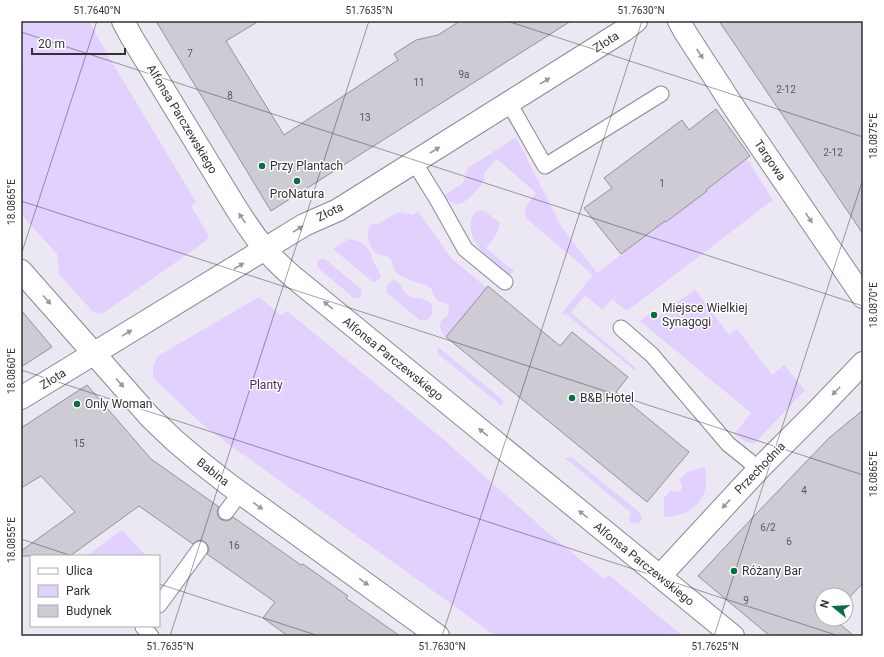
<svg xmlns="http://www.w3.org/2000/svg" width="884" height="657" viewBox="0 0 884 657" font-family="Roboto,sans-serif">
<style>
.green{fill:#e2d0ff}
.building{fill:#cfcbd5;stroke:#95919b}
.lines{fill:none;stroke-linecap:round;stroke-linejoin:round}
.service-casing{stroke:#8b8791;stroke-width:17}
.minor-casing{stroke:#8b8791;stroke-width:24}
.service{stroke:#fff;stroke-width:15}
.minor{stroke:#fff;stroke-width:22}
.oneway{fill:#98989a}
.ticks{fill:none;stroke:#323135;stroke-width:1;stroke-opacity:0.45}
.poi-dot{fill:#0a6d43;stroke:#fff;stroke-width:1.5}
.labels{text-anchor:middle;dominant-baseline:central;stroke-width:3;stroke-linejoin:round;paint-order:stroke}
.number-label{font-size:10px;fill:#59585d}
.street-label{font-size:12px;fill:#323135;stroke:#fff}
.poi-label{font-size:12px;fill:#323135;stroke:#fff;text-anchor:start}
.park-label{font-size:12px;fill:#472b67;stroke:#fff}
.neatline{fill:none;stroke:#323135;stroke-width:1.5}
.ticks-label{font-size:10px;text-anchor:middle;fill:#323135}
</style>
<rect width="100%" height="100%" fill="#ece8f3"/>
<g class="green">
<polygon points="21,21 89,21 109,57 196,202 191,206 209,236 206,241 105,312 99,314 93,312 59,274 57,254 21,214"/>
<path d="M516,137L561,226L597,273L665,221L707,191L706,190L747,159L773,200L627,311L612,299L603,310L585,295L571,313L636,368L634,370L566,314L564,315L562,313L593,275L527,219C520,208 530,202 536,193L497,159L484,173V181C474,193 459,217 445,195L463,183L468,168Z"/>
<path d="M482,210L486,212L500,223C498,235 493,239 486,248L514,271L510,275C494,261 469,247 471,223C472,215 474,211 482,210Z"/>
<path d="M418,211L451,258L487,288L446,337C441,333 438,326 442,320C443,318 446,317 447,316C449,313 449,309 449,306C445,302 439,303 436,299C432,294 433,289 428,286C425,284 422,284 419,283C414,282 400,276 397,273C392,269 394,261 389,257C385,255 381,256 377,254C370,249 366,237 369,229C370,224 373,223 378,224L398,212L413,215Z"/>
<path d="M349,239C358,240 366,244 370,252C372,255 372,258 373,261C376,267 379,271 381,276C379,280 377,282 373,282L333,249Z"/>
<polygon points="321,259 325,259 361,289 362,293 361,297 358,298 354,298 318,268 317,264 318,261"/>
<path d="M394,280C402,283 402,291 409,296C417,300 434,296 432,311C432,316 429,319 425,321L420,320L387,293C385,286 388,282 394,280Z"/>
<polygon points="695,289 729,335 737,329 772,375 784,365 805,390 754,444 746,442 734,434 751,413 640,321 651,312 656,318"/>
<polygon points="259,297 281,315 287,311 443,439 547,532 603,578 610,576 683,636 496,636 227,443 202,424 153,378 153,366 158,356"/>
<polygon points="438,347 504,401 502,404 502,406 438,354 437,351"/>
<path d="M570,456L639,512C650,526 622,528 631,513L565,458H568Z"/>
<path d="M705,467C711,497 695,516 664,517V498L671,490C675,492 677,492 681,490C683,486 682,483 679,480L687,472Z"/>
<polygon points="122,530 146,556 87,556"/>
</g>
<g class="building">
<polygon points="156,21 259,21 226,41 284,135 398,60 394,54 416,40 438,35 460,21 571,21 271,211"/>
<polygon points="719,21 863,21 863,234"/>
<polygon points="716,109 750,156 706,190 707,191 666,222 665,221 621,254 584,208 612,188 604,178 682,120 689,130"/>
<polygon points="488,286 560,346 572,332 628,377 616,392 689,452 647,502 446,337"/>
<polygon points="21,310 52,347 21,367"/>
<polygon points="87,385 151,459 219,507 217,511 218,516 220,519 225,521 230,520 233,517 301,565 303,564 348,596 346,598 400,636 288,636 263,618 275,602 207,554 209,550 208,546 205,542 201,540 197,541 193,544 139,506 70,556 21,556 21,551 75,512 41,476 21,488 21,428"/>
<polygon points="863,410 863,583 846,601 846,595 822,595 822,619 834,619 854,636 770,636 698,576 756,514 829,438"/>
</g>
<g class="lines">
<g class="service-casing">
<g id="service">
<polyline points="509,103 545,166 661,94"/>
<polyline points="414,162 437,199 465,249 505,282"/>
<polyline points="621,328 652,355 728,444 748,460 758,470"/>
<polyline points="226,512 240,493"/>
<polyline points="159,605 200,549"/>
<polyline points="144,626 143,627 151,636"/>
</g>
</g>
<g class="minor-casing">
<g id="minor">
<path d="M123,21L131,36L236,208C245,222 254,236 265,249C273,259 283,268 292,276L733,636"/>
<polyline points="679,21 685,32 735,109 863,297"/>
<polyline points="21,271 150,417 174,440 200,462 228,484 438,636"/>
<polyline points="21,398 304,225 338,210 623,31 636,21"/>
<polyline points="660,576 758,470 817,411 863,363"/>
</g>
</g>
<use href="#service" class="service"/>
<use href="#minor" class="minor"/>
</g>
<defs><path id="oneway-solid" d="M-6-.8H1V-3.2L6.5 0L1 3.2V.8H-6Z"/></defs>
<g class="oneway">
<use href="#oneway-solid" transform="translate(700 54) rotate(57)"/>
<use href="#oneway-solid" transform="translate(545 81) rotate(-32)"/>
<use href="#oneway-solid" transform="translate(435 150) rotate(-32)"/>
<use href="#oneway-solid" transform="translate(242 218) rotate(-124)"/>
<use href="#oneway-solid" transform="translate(809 218) rotate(56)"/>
<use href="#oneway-solid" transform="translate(298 229) rotate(-32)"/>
<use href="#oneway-solid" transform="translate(239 266) rotate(-32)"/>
<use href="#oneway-solid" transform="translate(47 300) rotate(48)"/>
<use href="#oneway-solid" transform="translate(328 305) rotate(-141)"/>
<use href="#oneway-solid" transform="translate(127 333) rotate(-31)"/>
<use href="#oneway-solid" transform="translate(120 383) rotate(48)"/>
<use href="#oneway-solid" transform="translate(836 391) rotate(134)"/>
<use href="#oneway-solid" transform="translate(483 432) rotate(-141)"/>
<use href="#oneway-solid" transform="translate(726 504) rotate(133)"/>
<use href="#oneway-solid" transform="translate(258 506) rotate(36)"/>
<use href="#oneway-solid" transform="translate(583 514) rotate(-141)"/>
<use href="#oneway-solid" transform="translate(364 582) rotate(36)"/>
</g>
<path class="ticks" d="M507,21L863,137M21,32L863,306M21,201L863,475M21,255L97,21M21,370L839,636M21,539L72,556M159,584L319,636M170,636L369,21M442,636L642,21M714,636L863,179"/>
<g class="poi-dot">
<circle cx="262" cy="166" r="4"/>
<circle cx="297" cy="181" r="4"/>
<circle cx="654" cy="315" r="4"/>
<circle cx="572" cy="398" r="4"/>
<circle cx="77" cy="404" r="4"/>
<circle cx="734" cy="571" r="4"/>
</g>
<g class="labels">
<g class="number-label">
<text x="190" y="53">7</text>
<text x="464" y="74">9a</text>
<text x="419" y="82">11</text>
<text x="786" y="89">2-12</text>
<text x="230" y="95">8</text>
<text x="365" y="117">13</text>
<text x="833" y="152">2-12</text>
<text x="662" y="183">1</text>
<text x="79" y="443">15</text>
<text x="804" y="490">4</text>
<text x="768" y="527">6/2</text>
<text x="789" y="541">6</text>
<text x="234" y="545">16</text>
<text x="746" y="600">9</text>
</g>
<g class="street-label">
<text transform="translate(606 42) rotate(-32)">Złota</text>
<text transform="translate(182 119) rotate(59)">Alfonsa Parczewskiego</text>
<text transform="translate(770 160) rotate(56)">Targowa</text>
<text transform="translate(330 212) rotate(-26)">Złota</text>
<text transform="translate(393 359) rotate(39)">Alfonsa Parczewskiego</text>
<text transform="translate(53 379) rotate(-32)">Złota</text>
<text transform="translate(760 468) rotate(-46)">Przechodnia</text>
<text transform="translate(213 472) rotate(38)">Babina</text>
<text transform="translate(644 564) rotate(39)">Alfonsa Parczewskiego</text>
</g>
<g class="poi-label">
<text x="270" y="166">Przy Plantach</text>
<text x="297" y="194" text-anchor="middle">ProNatura</text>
<text x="662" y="308">Miejsce Wielkiej<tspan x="662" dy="14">Synagogi</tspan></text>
<text x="580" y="398">B&amp;B Hotel</text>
<text x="85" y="404">Only Woman</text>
<text x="742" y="571">Różany Bar</text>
</g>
<g class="park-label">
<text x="266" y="385">Planty</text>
</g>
</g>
<rect width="884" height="657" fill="none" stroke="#ffffff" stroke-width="44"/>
<rect x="30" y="555" width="130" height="72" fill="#ffffff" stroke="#adadae"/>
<rect x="38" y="568" width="20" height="6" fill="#ffffff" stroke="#adadae"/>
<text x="66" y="575" font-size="12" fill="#323135">Ulica</text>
<rect x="38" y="585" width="20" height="12" fill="#e2d0ff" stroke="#adadae"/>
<text x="66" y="595" font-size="12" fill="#323135">Park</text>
<rect x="38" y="605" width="20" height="12" fill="#cfcbd5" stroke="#adadae"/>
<text x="66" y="615" font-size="12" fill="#323135">Budynek</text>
<g transform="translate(834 607) rotate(288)"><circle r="19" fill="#ffffff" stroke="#adadae"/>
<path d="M0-3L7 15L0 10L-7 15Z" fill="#0a6d43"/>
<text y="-6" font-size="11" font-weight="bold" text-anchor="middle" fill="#323135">N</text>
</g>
<path d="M32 48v6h93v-6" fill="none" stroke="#323135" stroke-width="2"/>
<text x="38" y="48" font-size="12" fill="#323135" stroke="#ffffff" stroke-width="3" paint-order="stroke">20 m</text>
<rect x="22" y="22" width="840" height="613" class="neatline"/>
<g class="ticks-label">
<text x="97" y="14">51.7640°N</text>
<text x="369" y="14">51.7635°N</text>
<text x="641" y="14">51.7630°N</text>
<text transform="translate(873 136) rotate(-90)" y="4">18.0875°E</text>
<text transform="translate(11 202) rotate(-90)" y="4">18.0865°E</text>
<text transform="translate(873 305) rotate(-90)" y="4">18.0870°E</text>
<text transform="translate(11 371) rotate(-90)" y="4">18.0860°E</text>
<text transform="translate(873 474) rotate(-90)" y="4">18.0865°E</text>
<text transform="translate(11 540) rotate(-90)" y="4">18.0855°E</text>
<text x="170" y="650">51.7635°N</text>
<text x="442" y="650">51.7630°N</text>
<text x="715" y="650">51.7625°N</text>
</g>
</svg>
